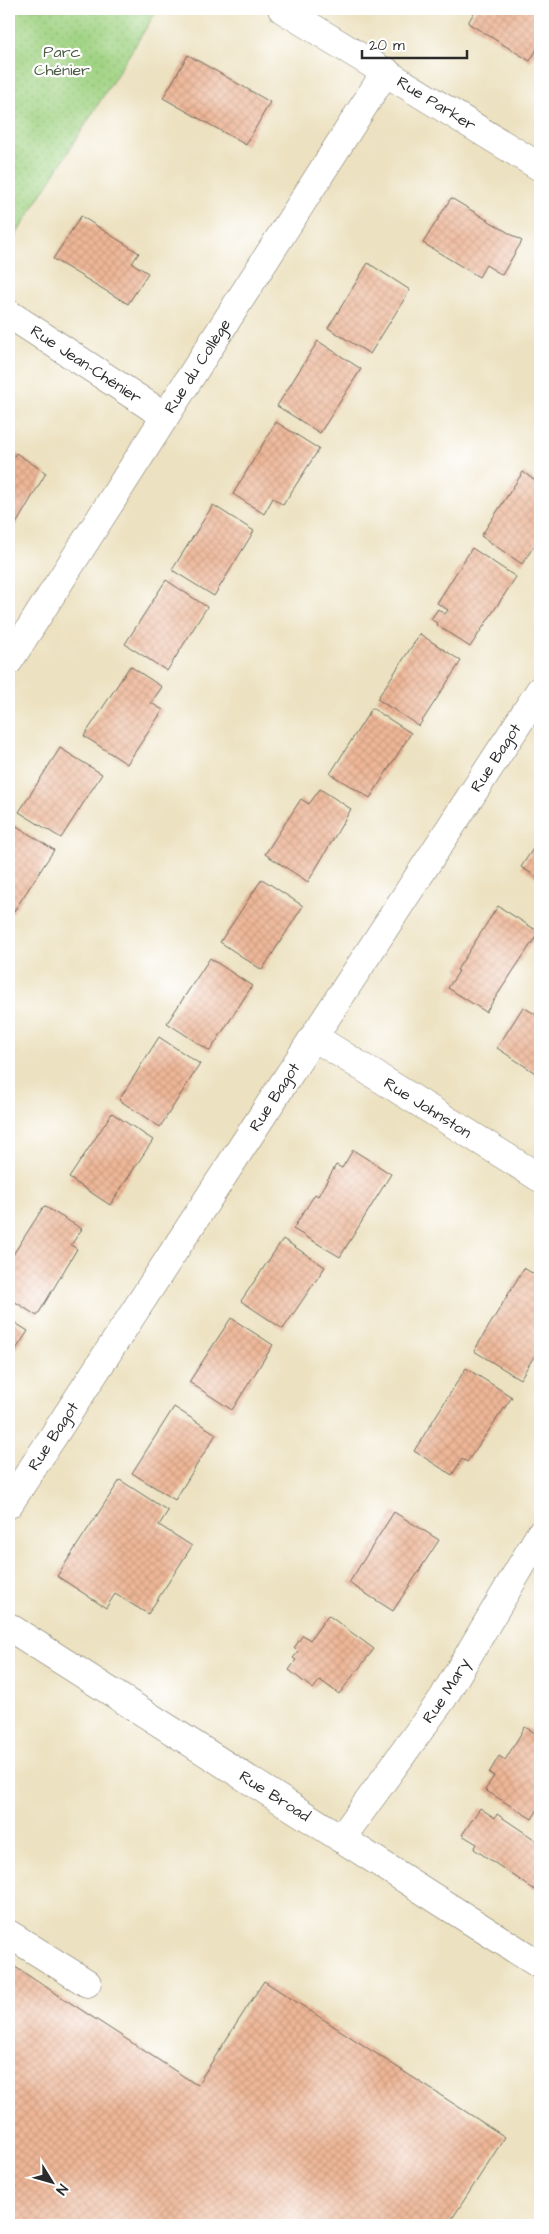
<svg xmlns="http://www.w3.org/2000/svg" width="549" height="2234" viewBox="0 0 549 2234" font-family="'Architects Daughter',sans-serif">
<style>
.green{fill:url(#green-dots);stroke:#667f57}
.building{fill:url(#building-cross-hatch)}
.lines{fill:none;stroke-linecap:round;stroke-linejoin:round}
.minor-casing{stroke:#6f6b5f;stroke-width:29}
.minor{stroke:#fff;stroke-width:28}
.labels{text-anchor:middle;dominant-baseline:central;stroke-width:4.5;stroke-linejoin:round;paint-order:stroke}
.park-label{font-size:16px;fill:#4e5d45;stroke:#fff}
.street-label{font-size:16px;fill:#2b2b2b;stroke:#fff}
</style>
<defs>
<pattern id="green-dots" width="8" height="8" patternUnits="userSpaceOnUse" patternTransform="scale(1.25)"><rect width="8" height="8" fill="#a0d383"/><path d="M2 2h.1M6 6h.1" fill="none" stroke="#8ab571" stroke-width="1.8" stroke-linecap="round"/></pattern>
<pattern id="building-cross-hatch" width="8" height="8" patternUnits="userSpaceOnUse" patternTransform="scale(1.25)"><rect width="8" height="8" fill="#eeb697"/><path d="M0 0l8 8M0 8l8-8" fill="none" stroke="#cc9d82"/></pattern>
</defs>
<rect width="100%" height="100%" fill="#fff"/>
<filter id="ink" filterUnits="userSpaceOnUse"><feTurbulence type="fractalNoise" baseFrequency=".02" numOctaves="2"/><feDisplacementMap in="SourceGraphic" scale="10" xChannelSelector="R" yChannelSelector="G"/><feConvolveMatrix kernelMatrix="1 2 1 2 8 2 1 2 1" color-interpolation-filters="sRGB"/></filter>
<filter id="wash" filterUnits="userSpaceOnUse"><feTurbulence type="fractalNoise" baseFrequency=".0096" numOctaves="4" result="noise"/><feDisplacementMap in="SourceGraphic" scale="20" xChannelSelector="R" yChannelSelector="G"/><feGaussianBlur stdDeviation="1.12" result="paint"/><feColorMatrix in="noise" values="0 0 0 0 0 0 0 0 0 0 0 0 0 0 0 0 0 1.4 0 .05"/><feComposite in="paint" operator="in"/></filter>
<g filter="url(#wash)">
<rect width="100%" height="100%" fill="#ece1c0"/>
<polygon class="green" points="9,9 158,9 9,246"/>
<g id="blocks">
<g class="building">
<polygon points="476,9 537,9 536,11 540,14 540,44 530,61 468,23"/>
<polygon points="188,55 270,102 246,145 163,98"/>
<polygon points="451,198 522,241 502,275 486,265 479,277 423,243"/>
<polygon points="81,216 139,253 132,263 148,273 128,304 53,259"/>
<polygon points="368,263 410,290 370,354 328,328"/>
<polygon points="318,341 361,369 320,433 277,406"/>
<polygon points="276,422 319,449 283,505 273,498 264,514 233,494"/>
<polygon points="16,453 46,473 9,536 9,464"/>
<polygon points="523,472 540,484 540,537 522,564 481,536"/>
<polygon points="213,505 254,531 214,596 172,570"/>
<polygon points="472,548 516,577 470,647 437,625 438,624 431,619 438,609 445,614 448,610 437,603"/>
<polygon points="166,580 207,607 167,671 125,644"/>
<polygon points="420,634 461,661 419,726 377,699"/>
<polygon points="130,666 162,687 151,703 163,710 127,764 84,736"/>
<polygon points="372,708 411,733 370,798 330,774"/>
<polygon points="60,748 102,774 61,838 19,812"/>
<polygon points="320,789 351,809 308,882 265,854 301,799 309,804"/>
<polygon points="12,823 54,850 12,914 9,912 9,827"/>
<polygon points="540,838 540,879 521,867"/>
<polygon points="262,879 303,906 262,970 220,942"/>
<polygon points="498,906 539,932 486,1012 448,988 459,971 457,970"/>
<polygon points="210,958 252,986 210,1051 167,1023"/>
<polygon points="523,1007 540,1017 540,1076 497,1048"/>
<polygon points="159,1037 200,1064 160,1127 119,1100"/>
<polygon points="112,1113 153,1140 110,1205 69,1178"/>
<polygon points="353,1150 391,1174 340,1257 293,1229 315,1194 318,1196 336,1165 342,1168"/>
<polygon points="44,1206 82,1229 71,1245 77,1249 37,1316 9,1298 9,1261"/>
<polygon points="283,1239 325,1267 283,1329 241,1301"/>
<polygon points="524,1268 540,1278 540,1347 520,1379 474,1351"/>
<polygon points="231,1318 273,1345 232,1410 189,1382"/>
<polygon points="9,1319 28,1331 9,1360"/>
<polygon points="466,1368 512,1397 467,1462 462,1459 452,1475 414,1451"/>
<polygon points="174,1407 216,1434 175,1500 132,1473"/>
<polygon points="120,1480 168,1511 159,1525 192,1546 148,1614 115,1594 106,1608 57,1576"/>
<polygon points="394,1512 439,1540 393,1611 349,1583"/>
<polygon points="328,1615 374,1649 339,1694 320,1680 313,1689 289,1670 296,1660 293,1658 298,1652 294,1648 303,1635 310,1640"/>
<polygon points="525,1727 540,1736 540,1806 532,1819 485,1790 494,1776 489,1773 499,1756 505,1760"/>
<polygon points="480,1808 495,1818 497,1814 540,1843 540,1883 535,1890 474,1849 477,1844 462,1835"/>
<polygon points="9,1963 197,2085 264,1981 505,2137 448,2225 9,2225"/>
</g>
</g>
</g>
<g filter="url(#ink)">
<use href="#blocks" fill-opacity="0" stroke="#6f6b5f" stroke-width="1"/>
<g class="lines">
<g class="minor-casing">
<g id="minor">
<path id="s1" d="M282,9L540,167"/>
<path id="s2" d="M9,314L165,416"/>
<path id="s3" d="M9,661L386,71"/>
<path id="s4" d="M314,1037L540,1178"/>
<path id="s5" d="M9,1504L540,690"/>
<path id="s6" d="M9,1627L540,1965"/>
<path id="s7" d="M341,1839L443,1698L540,1534"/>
<polyline points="9,1934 87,1983"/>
</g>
</g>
<use href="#minor" class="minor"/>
</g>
</g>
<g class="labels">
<g class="park-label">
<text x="62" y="52">Parc<tspan x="62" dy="18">Chénier</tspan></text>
</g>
<g class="street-label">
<text stroke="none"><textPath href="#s1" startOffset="181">Rue Parker</textPath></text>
<text stroke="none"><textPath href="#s2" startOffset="92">Rue Jean-Chénier</textPath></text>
<text stroke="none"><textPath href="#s3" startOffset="350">Rue du Collège</textPath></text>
<text stroke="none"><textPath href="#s5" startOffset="891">Rue Bagot</textPath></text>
<text stroke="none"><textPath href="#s5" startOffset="486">Rue Bagot</textPath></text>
<text stroke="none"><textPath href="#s4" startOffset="134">Rue Johnston</textPath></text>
<text stroke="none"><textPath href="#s5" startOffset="81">Rue Bagot</textPath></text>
<text stroke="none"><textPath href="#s7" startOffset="182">Rue Mary</textPath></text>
<text stroke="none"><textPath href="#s6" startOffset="315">Rue Broad</textPath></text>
</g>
</g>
<rect width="549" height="2234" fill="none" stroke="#fff" stroke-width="30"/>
<g transform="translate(52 2182) rotate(127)" stroke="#ffffff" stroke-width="4" paint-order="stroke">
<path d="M0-4L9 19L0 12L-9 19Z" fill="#2b2b2b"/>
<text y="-8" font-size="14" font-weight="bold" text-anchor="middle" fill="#2b2b2b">N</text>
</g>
<path d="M362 50v8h105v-8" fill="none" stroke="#2b2b2b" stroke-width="2.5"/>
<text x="369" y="50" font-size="15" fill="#2b2b2b" stroke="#ffffff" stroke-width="4" paint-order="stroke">20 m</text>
</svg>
